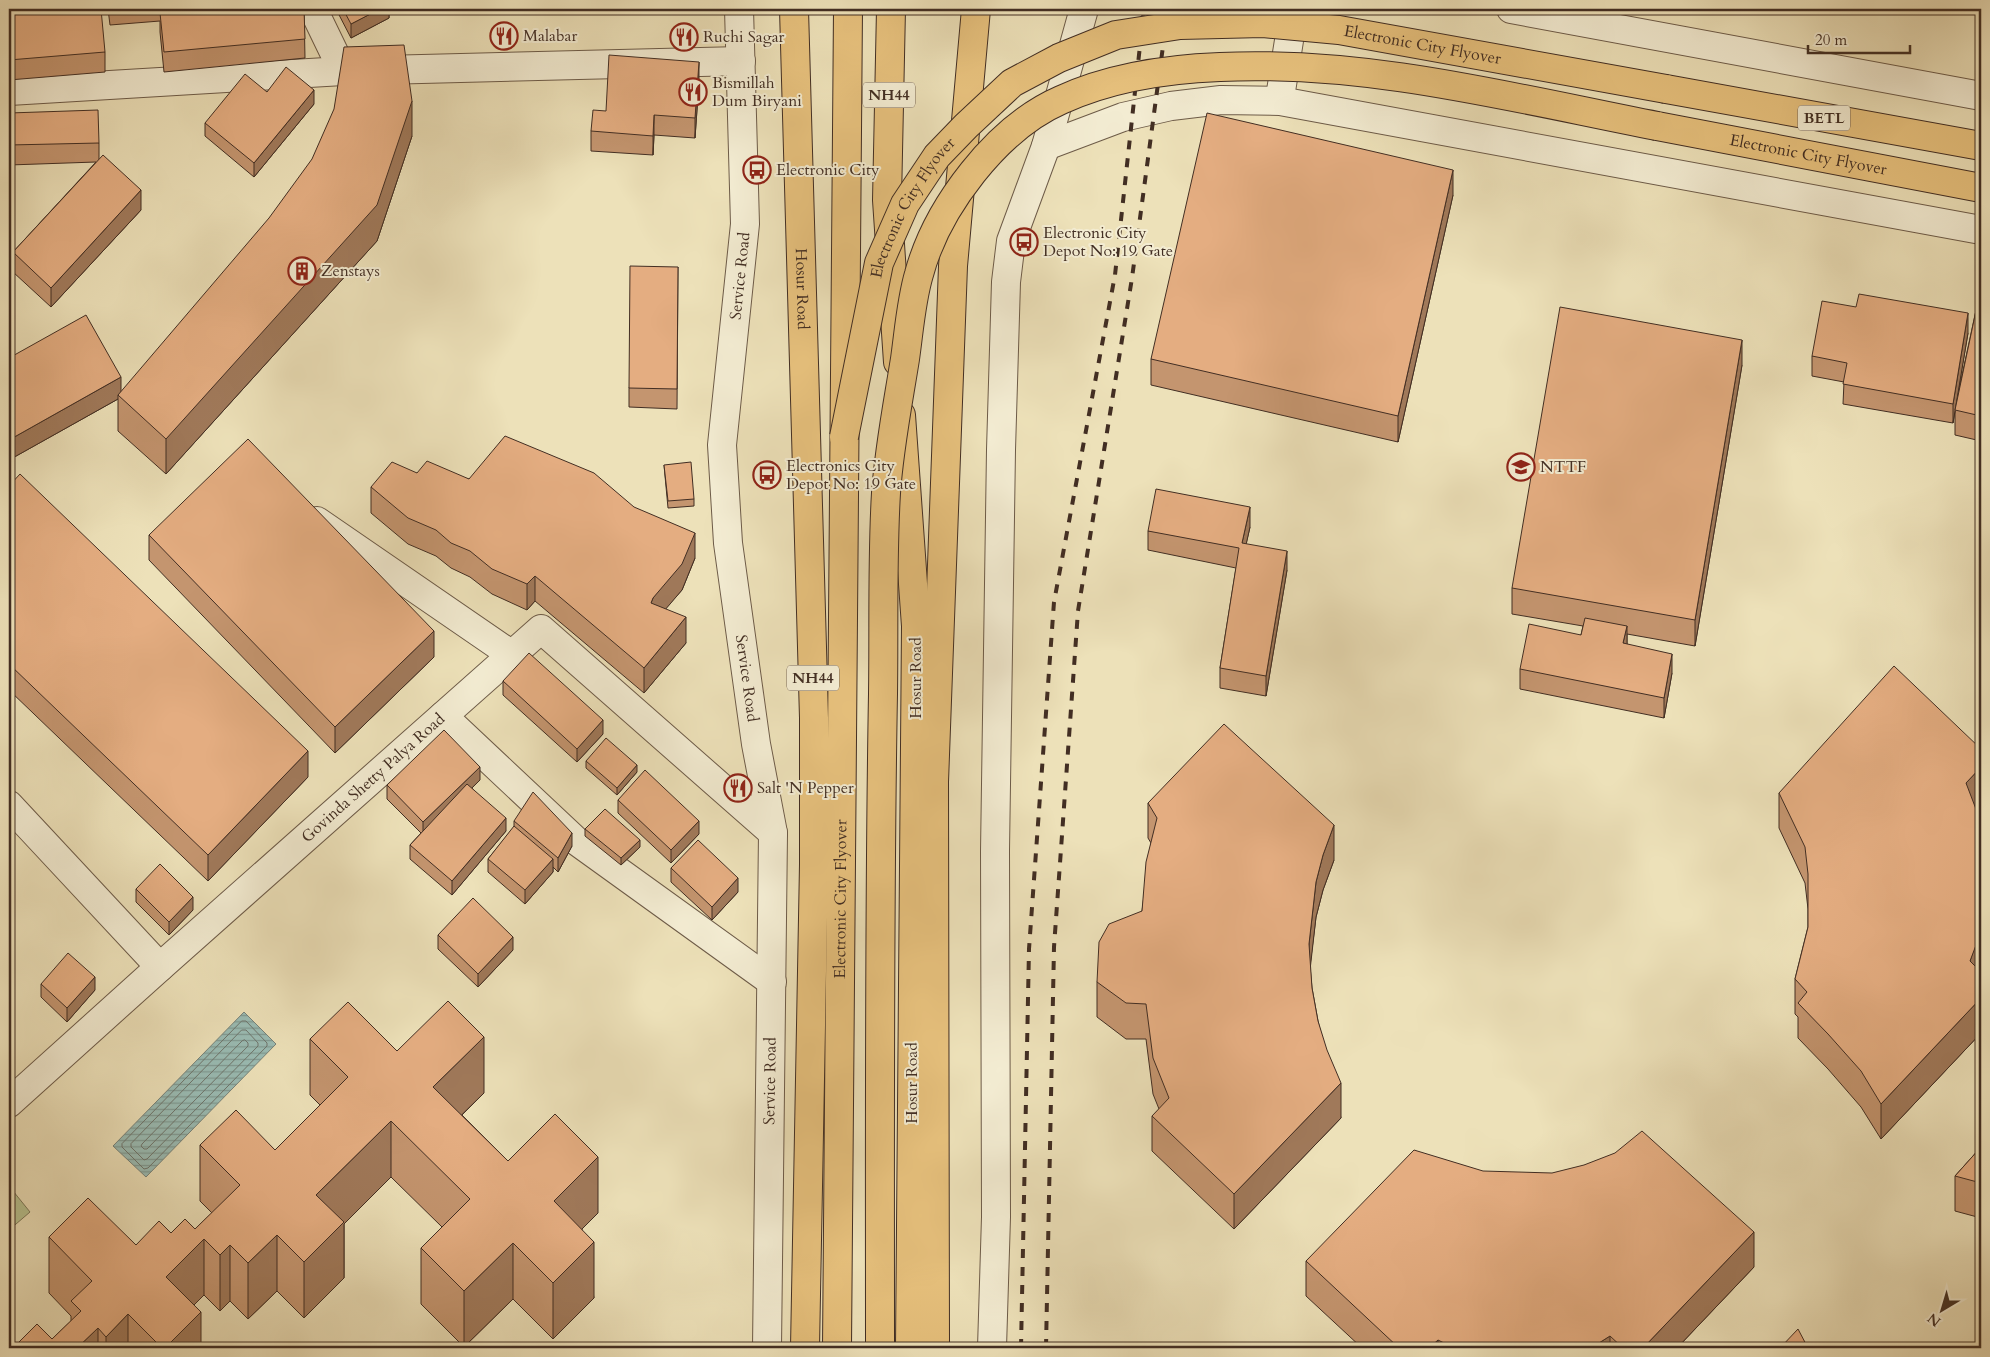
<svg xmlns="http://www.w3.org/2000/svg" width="1990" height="1357" viewBox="0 0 1990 1357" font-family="Cardo,serif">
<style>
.pitch{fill:#b8c390;stroke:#7d785a}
.water{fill:url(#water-rules);stroke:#77837a}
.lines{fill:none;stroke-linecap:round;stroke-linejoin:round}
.shore{stroke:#6e756c;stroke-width:1}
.minor-casing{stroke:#6d5b48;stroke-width:30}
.tertiary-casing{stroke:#6d5b48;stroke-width:30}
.trunk-casing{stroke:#422e23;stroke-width:30}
.motorway-casing{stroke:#422e23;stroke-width:30}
.minor{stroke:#f3ecd2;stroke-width:28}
.tertiary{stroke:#f3ecd2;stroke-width:28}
.trunk{stroke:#e6c07c;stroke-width:28}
.motorway{stroke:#e6c07c;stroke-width:28}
.rail{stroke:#422e23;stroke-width:4;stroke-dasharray:9 9;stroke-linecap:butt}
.motorway-bridge-casing{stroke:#422e23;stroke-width:30;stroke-linecap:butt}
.motorway-bridge{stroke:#e6c07c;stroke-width:28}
.wall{fill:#c4956f;stroke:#422e23}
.shaded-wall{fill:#a0795a;stroke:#422e23}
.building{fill:#e4ad81;stroke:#422e23}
.labels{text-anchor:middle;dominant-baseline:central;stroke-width:4;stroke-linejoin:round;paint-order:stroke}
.shield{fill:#f3ecd2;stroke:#776758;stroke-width:1}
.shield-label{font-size:15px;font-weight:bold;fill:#422e23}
.poi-label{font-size:16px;fill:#422e23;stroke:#f3ecd2;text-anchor:start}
.street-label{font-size:16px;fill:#422e23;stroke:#f3ecd2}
</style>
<defs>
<pattern id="water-rules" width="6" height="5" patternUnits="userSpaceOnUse" patternTransform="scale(1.25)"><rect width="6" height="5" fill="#9abcb4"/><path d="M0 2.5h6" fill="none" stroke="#7f9992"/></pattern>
</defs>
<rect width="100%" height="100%" fill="#ede1b9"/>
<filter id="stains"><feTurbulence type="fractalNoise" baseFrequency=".004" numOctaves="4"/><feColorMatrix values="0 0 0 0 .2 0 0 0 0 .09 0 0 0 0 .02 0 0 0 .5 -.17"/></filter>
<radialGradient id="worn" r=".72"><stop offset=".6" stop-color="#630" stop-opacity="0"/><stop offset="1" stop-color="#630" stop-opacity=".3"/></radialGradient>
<polygon class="pitch" points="9,1186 30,1212 9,1230"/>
<polygon class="water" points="244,1012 276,1044 146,1177 113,1146"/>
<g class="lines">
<g class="shore">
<polygon points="242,1021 246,1021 267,1043 267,1046 148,1168 144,1169 122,1147 122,1144"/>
<polygon points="242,1030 246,1030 258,1043 258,1046 147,1159 144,1160 131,1147 131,1144"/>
<polygon points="245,1040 248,1043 248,1046 147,1149 144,1149 141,1146 142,1144 242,1041"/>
</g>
<g class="minor-casing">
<g id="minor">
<polyline points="313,9 343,71"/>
<polyline points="9,91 343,71 741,61"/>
<polyline points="317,521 512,655"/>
<polyline points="443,716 575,840 772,982"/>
<polyline points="9,805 160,967"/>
<path id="s1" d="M9,1103L160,967L541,629L773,833"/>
</g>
</g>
<g class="tertiary-casing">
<g id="tertiary">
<path id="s2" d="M739,9L745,224L722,445L728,543L756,744L773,833L767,1348"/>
<polyline points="1511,9 1981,96"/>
<polyline points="1281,91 1294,9"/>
<polyline points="1046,146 1123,117 1171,106 1221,100 1280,101 1981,230"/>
<polyline points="992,1348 996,1217 995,851 1001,450 1006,282 1011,241 1046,146 1084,9"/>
</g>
</g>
<g class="trunk-casing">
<g id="trunk">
<path id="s3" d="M794,9L814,718V864L805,1348"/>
<polyline points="891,9 887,200 898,362"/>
<polyline points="901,415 916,626 910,1348"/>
</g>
</g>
<g class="motorway-casing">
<g id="motorway">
<polyline points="1666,89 1981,146"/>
<path id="s4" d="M1657,126L1981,188"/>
<path id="s5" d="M837,1348L848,9"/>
<polyline points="935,1348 934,782 953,266 976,9"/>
</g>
</g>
<use href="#minor" class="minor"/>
<use href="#tertiary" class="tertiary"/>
<use href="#trunk" class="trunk"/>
<use href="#motorway" class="motorway"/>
<g class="rail">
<polyline points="1021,1348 1029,949 1054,602 1115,275 1144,9"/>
<polyline points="1046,1348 1054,947 1078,611 1132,278 1168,9"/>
</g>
<g class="motorway-bridge-casing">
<g id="motorway-bridge">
<path id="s6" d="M844,437L879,263L905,204L937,156L966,126L1012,83L1059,58L1116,35L1180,25L1263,23L1339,30L1666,89"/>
<path d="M880,1348C880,1130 879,912 883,694C884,627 882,559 886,493C889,448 898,403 905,359C909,331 911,301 919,274C937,207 997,128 1061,100C1111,77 1166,69 1220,67C1368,60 1513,98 1657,126"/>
</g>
</g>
<use href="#motorway-bridge" class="motorway-bridge"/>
</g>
<g class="wall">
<polygon points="108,9 186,9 186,11 304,9 305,58 164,72 160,32 160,21 110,25"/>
<polygon points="336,9 389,9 389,18 351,38"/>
<polygon points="430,9 548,9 548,12 430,14"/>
<polygon points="9,13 105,52 105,72 9,80"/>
<polygon points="699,81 695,138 654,135 653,155 591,151 591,131 606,111"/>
<polygon points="267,92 314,104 254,177 205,136 205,123"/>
<polygon points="9,113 99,143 99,160 141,210 51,307 13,272 13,252 96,162 9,165"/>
<polygon points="412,136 377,241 166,474 118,431 118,399 9,460 9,358 121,392"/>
<polygon points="1453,195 1398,442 1151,385 1151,359"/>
<polygon points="678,267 677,409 629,407 629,388"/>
<polygon points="1981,287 1981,441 1955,435 1955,411 1953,423 1843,404 1844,382 1812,376 1812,356 1968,333 1956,403"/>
<polygon points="1742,365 1695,646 1627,634 1627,644 1672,673 1664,718 1520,689 1520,669 1581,635 1583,626 1512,614 1512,588"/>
<polygon points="664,465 694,499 694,506 668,508"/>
<polygon points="417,473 469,479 695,558 682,590 665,609 686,643 644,693 535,601 527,610 492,594 470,577 451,568 436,556 408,544 371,513 371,487"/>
<polygon points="9,486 308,777 208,881 9,690"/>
<polygon points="1250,527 1246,544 1287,570 1266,696 1220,688 1220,668 1236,568 1148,550 1148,531"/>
<polygon points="149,535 434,657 335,753 149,560"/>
<polygon points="503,681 603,734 577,762 503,695"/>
<polygon points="586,761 637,772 617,795 586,768"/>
<polygon points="480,780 472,788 506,831 452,895 410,859 410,845 421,833 387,799 387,785"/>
<polygon points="1779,793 1975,808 1981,967 1979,971 1981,972 1981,1033 1881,1139 1861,1107 1828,1069 1798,1038 1798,1017 1795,1014 1795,979 1808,927 1808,909 1805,883 1779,828"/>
<polygon points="618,800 699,834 671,863 618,813"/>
<polygon points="1148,803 1334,860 1323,890 1316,917 1310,966 1312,988 1318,1021 1341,1118 1234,1229 1152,1151 1152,1116 1159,1109 1153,1094 1146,1039 1126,1039 1097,1017 1097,982 1142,911 1151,843 1148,838"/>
<polygon points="514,821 572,846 558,872 553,867 553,872 525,904 488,872 488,859 514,827"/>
<polygon points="585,829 640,847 621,865 585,836"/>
<polygon points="671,868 738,892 712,920 671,882"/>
<polygon points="136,889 193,910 169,935 136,902"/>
<polygon points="438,935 513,950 478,987 438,949"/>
<polygon points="41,984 95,990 67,1022 41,997"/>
<polygon points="310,1039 397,1051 484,1093 462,1115 508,1161 598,1213 582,1229 594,1298 553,1339 513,1299 464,1347 421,1304 421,1248 442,1227 391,1177 344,1224 344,1278 304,1318 277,1291 248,1319 230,1301 220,1311 204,1295 194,1305 201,1348 13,1348 52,1339 71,1321 71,1316 49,1293 49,1237 136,1245 171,1233 195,1229 212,1213 200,1201 200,1145 275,1150 320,1105 310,1095"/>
<polygon points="1981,1147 1981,1218 1955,1211 1955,1176"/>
<polygon points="1306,1261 1754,1267 1677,1348 1362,1348 1306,1296"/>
</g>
<g class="shaded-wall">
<polygon points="380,9 389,9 389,18 351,38 351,24"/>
<polygon points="699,62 699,81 695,138 695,118"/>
<polygon points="314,90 314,104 254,177 254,163"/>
<polygon points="412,101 412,136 377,241 166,474 166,439"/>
<polygon points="654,115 654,135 653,155 653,136"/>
<polygon points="1453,170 1453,195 1398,442 1398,416"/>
<polygon points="141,190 141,210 51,307 51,288"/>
<polygon points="1968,313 1968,333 1953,423 1953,404"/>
<polygon points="1742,340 1742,365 1695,646 1695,620"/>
<polygon points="121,377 121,397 118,395 118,399 9,460 9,440"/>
<polygon points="1250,507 1250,527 1242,563 1242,543"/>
<polygon points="695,533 695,558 682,590 653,624 651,603 653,598"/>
<polygon points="1287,551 1287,570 1266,696 1266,676"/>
<polygon points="535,576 535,601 527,610 527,584"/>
<polygon points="686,617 686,643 644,693 644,668"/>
<polygon points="1627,626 1627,646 1623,643"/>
<polygon points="434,631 434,657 335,753 335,727"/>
<polygon points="1672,654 1672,673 1664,718 1664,698"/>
<polygon points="603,720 603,734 577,762 577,749"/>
<polygon points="308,751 308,777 208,881 208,855"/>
<polygon points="637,765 637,772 617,795 617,788"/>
<polygon points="480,767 480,780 423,836 423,822"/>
<polygon points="1981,767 1981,802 1966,819 1966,783"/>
<polygon points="506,818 506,831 452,895 452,881"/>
<polygon points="699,821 699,834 671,863 671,850"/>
<polygon points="1334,825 1334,860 1323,890 1316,917 1309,979 1309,944 1316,882 1323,855"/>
<polygon points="572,833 572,846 558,872 558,858"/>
<polygon points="640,840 640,847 621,865 621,858"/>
<polygon points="553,859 553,872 525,904 525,890"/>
<polygon points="738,878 738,892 712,920 712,907"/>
<polygon points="193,897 193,910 169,935 169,922"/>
<polygon points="1981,927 1981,967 1970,997 1970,961"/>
<polygon points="513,937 513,950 478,987 478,974"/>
<polygon points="95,977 95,990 67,1022 67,1008"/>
<polygon points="1981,998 1981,1033 1881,1139 1881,1104"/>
<polygon points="484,1037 484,1093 433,1143 433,1087"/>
<polygon points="1341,1083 1341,1118 1234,1229 1234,1194"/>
<polygon points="391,1121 391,1177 344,1224 344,1278 304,1318 304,1262 316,1195"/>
<polygon points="598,1157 598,1213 554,1257 554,1201"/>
<polygon points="1754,1232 1754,1267 1677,1348 1643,1348"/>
<polygon points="277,1235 277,1291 248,1319 248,1263"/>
<polygon points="204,1239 204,1295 166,1333 166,1277"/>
<polygon points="594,1242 594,1298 553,1339 553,1283"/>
<polygon points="513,1243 513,1299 464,1347 464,1291"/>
<polygon points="230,1245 230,1301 220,1311 220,1255"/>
<polygon points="201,1312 201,1348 165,1348"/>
<polygon points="128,1314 128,1348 106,1348 106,1337"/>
<polygon points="98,1328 98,1348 77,1348"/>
<polygon points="1610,1336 1610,1348 1591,1348"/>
<polygon points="1438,1340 1438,1348 1429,1348"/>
</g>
<g class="building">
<polygon points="56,9 101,9 105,52 9,60 9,13"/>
<polygon points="109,9 147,9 110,12"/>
<polygon points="210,9 304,9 305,39 164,52 160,13"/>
<polygon points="343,9 380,9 351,24"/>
<polygon points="404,45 412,101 377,205 166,439 118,395 269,218 312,159 334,109 344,47"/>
<polygon points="609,55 699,62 695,118 654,115 653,136 591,131 593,110 606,111"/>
<polygon points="286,67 314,90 254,163 205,123 245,74 267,92"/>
<polygon points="98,110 99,143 9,145 9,113"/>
<polygon points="1207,113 1453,170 1398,416 1151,359"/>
<polygon points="103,155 141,190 51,288 13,252"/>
<polygon points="630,266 678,267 677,389 629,388"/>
<polygon points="1981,287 1981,416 1955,410"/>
<polygon points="1859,294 1968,313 1953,404 1843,384 1847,363 1812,356 1822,301 1856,307"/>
<polygon points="1560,307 1742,340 1695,620 1512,588"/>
<polygon points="86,315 121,377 9,440 9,358"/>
<polygon points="505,436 594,473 634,507 695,533 682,564 653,598 651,603 686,617 644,668 535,576 527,584 492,569 470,551 451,543 436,530 408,518 371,487 392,462 417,473 427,461 469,479"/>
<polygon points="248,439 434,631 335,727 149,535"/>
<polygon points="691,462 694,499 668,501 664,465"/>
<polygon points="20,474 308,751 208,855 9,664 9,486"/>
<polygon points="1156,489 1250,507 1242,543 1287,551 1266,676 1220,668 1239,548 1148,531"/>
<polygon points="1585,618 1627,626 1623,643 1672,654 1664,698 1520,669 1529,624 1581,635"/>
<polygon points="529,653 603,720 577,749 503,681"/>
<polygon points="1894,666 1981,749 1981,767 1966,783 1979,817 1981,828 1981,932 1970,961 1981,972 1981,998 1881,1104 1861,1071 1828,1034 1798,1003 1807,992 1795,979 1808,927 1808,874 1805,847 1779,793"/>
<polygon points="1224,724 1334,825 1323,855 1316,882 1309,944 1312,988 1318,1021 1327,1050 1341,1083 1234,1194 1152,1116 1169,1098 1153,1058 1146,1004 1126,1003 1097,982 1099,942 1109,924 1142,911 1146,862 1157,818 1148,803"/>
<polygon points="444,730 480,767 423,822 387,785"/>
<polygon points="606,738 637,765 617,788 586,761"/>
<polygon points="645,770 699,821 671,850 618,800"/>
<polygon points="467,784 506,818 452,881 410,845"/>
<polygon points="533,792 572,833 558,858 514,821"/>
<polygon points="605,809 640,840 621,858 585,829"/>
<polygon points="514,826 553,859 525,890 488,859"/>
<polygon points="698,840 738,878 712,907 671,868"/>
<polygon points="160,864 193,897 169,922 136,889"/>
<polygon points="473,898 513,937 478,974 438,935"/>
<polygon points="68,953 95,977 67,1008 41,984"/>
<polygon points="448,1001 484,1037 433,1087 508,1161 555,1114 598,1157 554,1201 594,1242 553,1283 513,1243 464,1291 421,1248 470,1199 391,1121 316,1195 344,1222 304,1262 277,1235 248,1263 230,1245 220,1255 204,1239 166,1277 201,1312 165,1348 162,1348 128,1314 106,1337 98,1328 77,1348 13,1348 37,1324 52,1339 81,1311 71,1301 92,1281 49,1237 88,1198 136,1245 159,1221 171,1233 185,1219 195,1229 240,1185 200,1145 236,1110 275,1150 348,1077 310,1039 348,1002 397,1051"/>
<polygon points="1642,1131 1754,1232 1643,1348 1623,1348 1610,1336 1591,1348 1454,1348 1438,1340 1429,1348 1399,1348 1306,1261 1414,1150 1483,1171 1552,1173 1584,1165 1615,1153"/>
<polygon points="1981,1147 1981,1183 1955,1176"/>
<polygon points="1798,1329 1808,1348 1780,1348"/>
</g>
<defs>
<g id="restaurant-ring" transform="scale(1.4375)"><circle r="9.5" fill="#f3ecd2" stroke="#8f2418" stroke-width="1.5"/><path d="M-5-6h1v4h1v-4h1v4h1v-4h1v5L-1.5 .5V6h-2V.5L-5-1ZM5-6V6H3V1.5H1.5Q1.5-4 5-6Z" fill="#8f2418"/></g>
<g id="bus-ring" transform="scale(1.4375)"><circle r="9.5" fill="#f3ecd2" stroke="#8f2418" stroke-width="1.5"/><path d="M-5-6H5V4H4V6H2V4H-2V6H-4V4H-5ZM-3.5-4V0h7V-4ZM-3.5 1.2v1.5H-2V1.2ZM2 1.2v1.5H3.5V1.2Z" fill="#8f2418"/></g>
<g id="building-ring" transform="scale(1.4375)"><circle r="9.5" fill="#f3ecd2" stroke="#8f2418" stroke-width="1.5"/><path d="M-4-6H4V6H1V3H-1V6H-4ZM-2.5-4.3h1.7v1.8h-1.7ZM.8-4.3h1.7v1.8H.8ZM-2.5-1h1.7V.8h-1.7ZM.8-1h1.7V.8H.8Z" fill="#8f2418"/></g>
<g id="university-ring" transform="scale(1.4375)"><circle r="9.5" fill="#f3ecd2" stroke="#8f2418" stroke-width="1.5"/><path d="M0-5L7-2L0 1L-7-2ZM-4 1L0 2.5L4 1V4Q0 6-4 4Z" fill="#8f2418"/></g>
</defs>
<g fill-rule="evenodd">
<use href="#restaurant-ring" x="504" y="36"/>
<use href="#restaurant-ring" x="684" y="37"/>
<use href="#restaurant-ring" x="693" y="92"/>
<use href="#bus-ring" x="757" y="170"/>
<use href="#bus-ring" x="1024" y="242"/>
<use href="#building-ring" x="302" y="271"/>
<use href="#university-ring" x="1521" y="467"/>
<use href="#bus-ring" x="767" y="475"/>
<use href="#restaurant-ring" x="738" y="788"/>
</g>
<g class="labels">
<g class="shield">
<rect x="863" y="82.5" width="52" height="25" rx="4"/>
<rect x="1798" y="105.5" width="52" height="25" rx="4"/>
<rect x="787" y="665.5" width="52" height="25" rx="4"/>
</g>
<g class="shield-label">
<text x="889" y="95">NH44</text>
<text x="1824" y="118">BETL</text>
<text x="813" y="678">NH44</text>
</g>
<g class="poi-label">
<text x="523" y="36">Malabar</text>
<text x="703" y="37">Ruchi Sagar</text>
<text x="712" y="83">Bismillah<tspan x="712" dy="18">Dum Biryani</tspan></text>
<text x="776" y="170">Electronic City</text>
<text x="1043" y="233">Electronic City<tspan x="1043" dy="18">Depot No: 19 Gate</tspan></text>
<text x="321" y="271">Zenstays</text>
<text x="786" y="466">Electronics City<tspan x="786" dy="18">Depot No: 19 Gate</tspan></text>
<text x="1540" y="467">NTTF</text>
<text x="757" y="788">Salt 'N Pepper</text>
</g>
<g class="street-label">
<text stroke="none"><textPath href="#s6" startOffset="828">Electronic City Flyover</textPath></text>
<text stroke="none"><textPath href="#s4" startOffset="154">Electronic City Flyover</textPath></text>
<text stroke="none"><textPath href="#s6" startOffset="242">Electronic City Flyover</textPath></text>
<text transform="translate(740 276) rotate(-84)">Service Road</text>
<text stroke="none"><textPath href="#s3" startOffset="280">Hosur Road</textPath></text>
<text stroke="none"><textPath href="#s2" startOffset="672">Service Road</textPath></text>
<text transform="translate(916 678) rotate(-90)">Hosur Road</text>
<text stroke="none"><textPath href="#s1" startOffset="488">Govinda Shetty Palya Road</textPath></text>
<text stroke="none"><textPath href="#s5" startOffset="449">Electronic City Flyover</textPath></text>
<text transform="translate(770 1081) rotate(-89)">Service Road</text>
<text transform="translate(912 1083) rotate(-90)">Hosur Road</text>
</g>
</g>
<rect width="1990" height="1357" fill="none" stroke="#ede1b9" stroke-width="30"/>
<rect x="10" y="10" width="1970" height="1337" fill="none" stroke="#422e23" stroke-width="2.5"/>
<rect x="15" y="15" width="1960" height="1327" fill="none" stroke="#422e23"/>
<g transform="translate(1942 1310) rotate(218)" stroke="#f3ecd2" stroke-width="4" paint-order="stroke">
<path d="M0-4L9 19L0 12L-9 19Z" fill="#422e23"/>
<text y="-8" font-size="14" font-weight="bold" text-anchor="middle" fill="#422e23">N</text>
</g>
<path d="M1808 45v8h102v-8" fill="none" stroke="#422e23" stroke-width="2.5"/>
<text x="1815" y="45" font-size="15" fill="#422e23" stroke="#f3ecd2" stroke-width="4" paint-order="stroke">20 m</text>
<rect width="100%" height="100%" filter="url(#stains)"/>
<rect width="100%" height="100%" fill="url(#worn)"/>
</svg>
